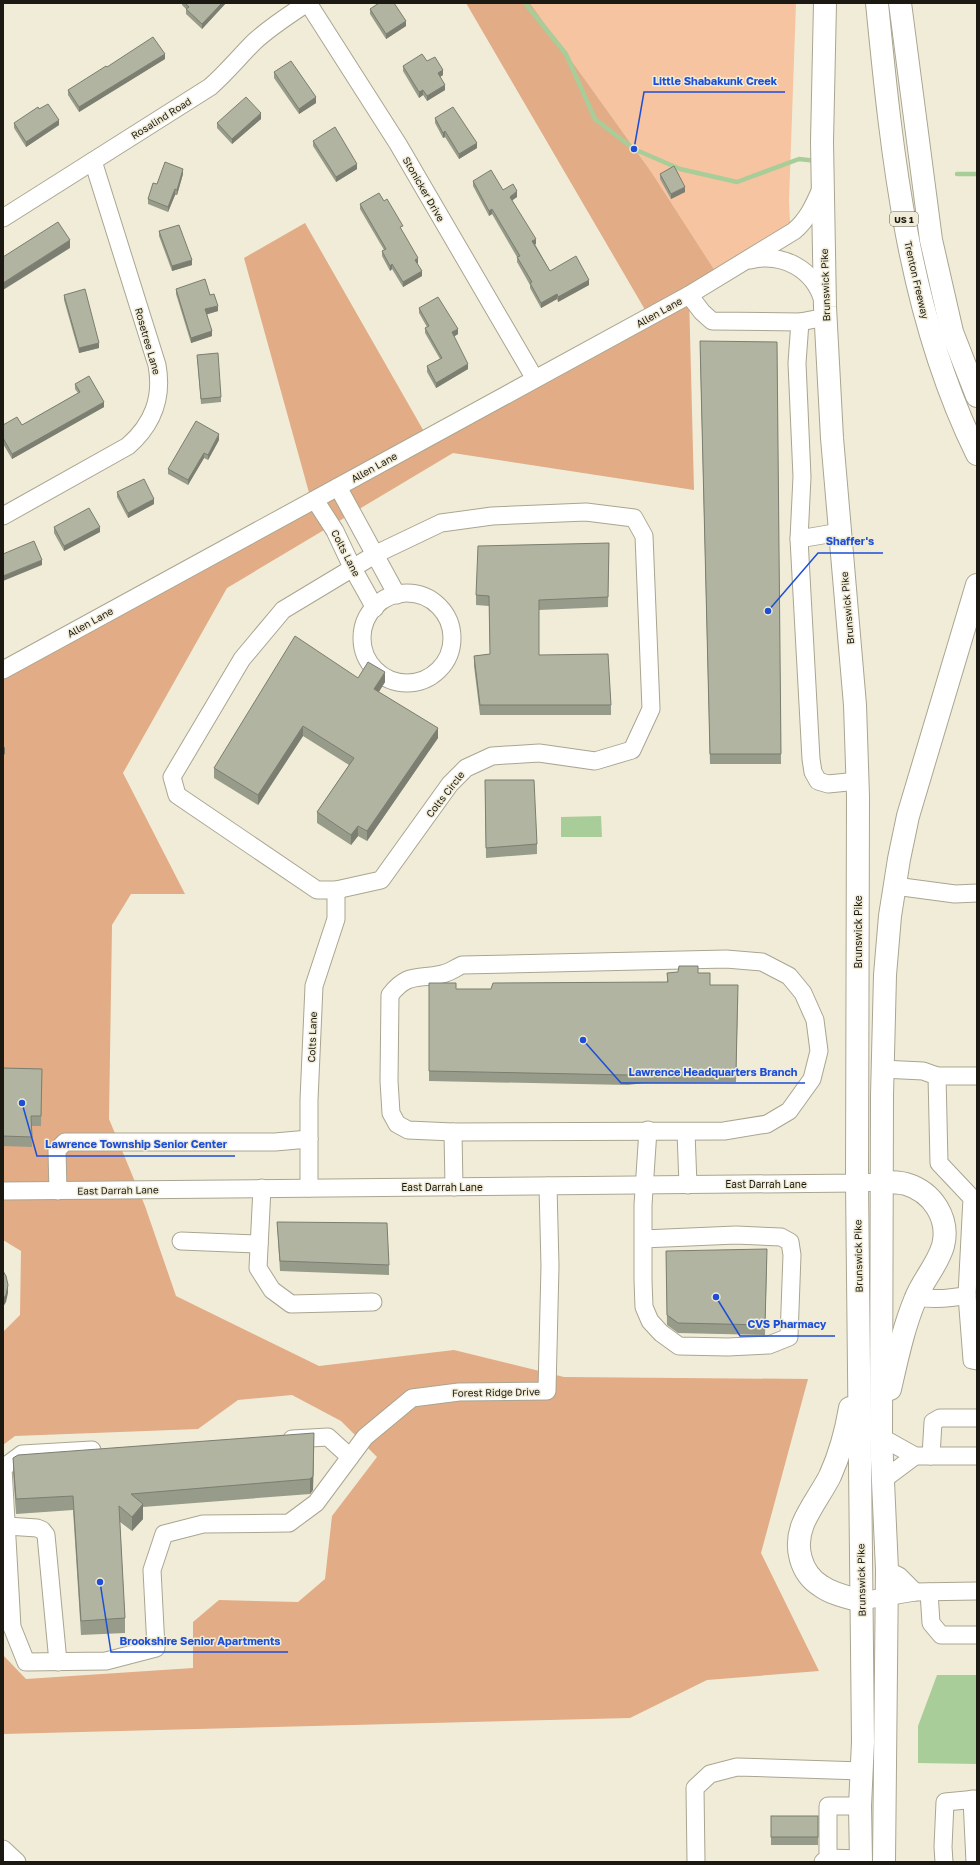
<svg xmlns="http://www.w3.org/2000/svg" width="980" height="1865" viewBox="0 0 980 1865" font-family="'Golos Text',sans-serif">
<style>
.green{fill:#f6c4a1}
.forest{fill:#e1ac86}
.water{fill:#a9cd99}
.lines{fill:none;stroke-linecap:round;stroke-linejoin:round}
.stream{stroke:#a9cd99;stroke-width:4.5}
.minor-casing{stroke:#aaa591;stroke-width:19}
.major-casing{stroke:#aaa591;stroke-width:24}
.highway-casing{stroke:#aaa591;stroke-width:24}
.minor{stroke:#fff;stroke-width:17}
.major{stroke:#fff;stroke-width:22}
.highway{stroke:#fff;stroke-width:22}
.wall{fill:#979b8a}
.shaded-wall{fill:#7b7e70}
.building{fill:#b0b4a0;stroke:#7b7e70}
.labels{text-anchor:middle;dominant-baseline:central;stroke-width:3;stroke-linejoin:round;paint-order:stroke}
.shield{fill:#f1ecd7;stroke:#5b584d;stroke-width:1}
.shield-label{font-size:9px;font-weight:bold;fill:#1b1912}
.street-label{font-size:10px;fill:#1b1912;stroke:#f1ecd7}
.leader{fill:none;stroke:#1d4ed8;stroke-width:1.5}
.callout-dot{fill:#1d4ed8;stroke:#f1ecd7;stroke-width:1.5}
.callout-label{font-size:11px;text-anchor:middle;font-weight:bold;fill:#1d4ed8;stroke:#f1ecd7;stroke-width:3;stroke-linejoin:round;paint-order:stroke}
</style>
<rect width="100%" height="100%" fill="#f1ecd7"/>
<polygon class="green" points="530,3 796,3 789,201 791,242 719,277 652,173"/>
<polygon class="forest" points="466,3 530,3 652,173 719,277 689,295 694,490 453,453 227,588 123,773 185,894 131,894 112,925 109,1119 145,1206 176,1296 319,1366 454,1350 564,1377 808,1379 761,1553 819,1671 707,1680 630,1718 3,1734 3,1655 26,1679 193,1668 193,1622 219,1600 298,1602 325,1579 332,1516 377,1457 341,1421 292,1395 238,1400 198,1429 15,1436 3,1445 3,1332 20,1315 21,1251 3,1240 3,678 313,507 244,258 305,223 430,442 651,320"/>
<g class="water">
<polygon points="601,816 602,837 561,837 561,817"/>
<polygon points="937,1675 977,1675 977,1764 918,1763 918,1726"/>
</g>
<g class="lines">
<g class="stream">
<polyline points="525,3 566,54 595,119 634,149 680,169 737,182 799,159 817,161"/>
<polyline points="957,174 977,174"/>
</g>
<g class="minor-casing">
<g id="minor">
<polyline points="308,3 398,144 535,379"/>
<path d="M3,218L210,87C226,73 239,57 254,42C270,27 289,15 307,3"/>
<path d="M750,260C782,252 814,269 823,301"/>
<polyline points="689,295 702,312 712,321 800,322 826,317"/>
<polyline points="800,322 797,363 802,477 799,539 840,532"/>
<polyline points="338,487 397,595"/>
<polyline points="315,500 335,531 352,567 375,608"/>
<polygon points="586,512 634,518 644,536 651,709 632,750 595,761 539,753 492,756 466,768 450,784 381,880 336,890 317,890 177,795 172,777 242,659 283,610 376,554 441,523 492,516"/>
<path d="M3,516L128,446C153,424 163,398 157,365L93,161"/>
<polyline points="799,539 811,759 813,772 818,781 828,784 858,781"/>
<circle cx="407" cy="638" r="45"/>
<path d="M3,670L689,295L794,231C808,219 814,205 821,189"/>
<polyline points="895,886 955,894 977,893"/>
<path d="M726,959L762,962L789,976L803,993L815,1020L819,1051L812,1079L789,1111L767,1124L724,1131L453,1132L408,1130L397,1124L391,1113L389,1081L390,995C408,972 417,980 442,974C449,973 455,968 462,965Z"/>
<path d="M882,1069L923,1071L937,1076L939,1163L972,1198L967,1295C949,1299 934,1300 916,1297"/>
<polyline points="937,1076 977,1076"/>
<polyline points="453,1132 454,1187"/>
<polyline points="686,1132 688,1185"/>
<polyline points="262,1188 258,1268 272,1290 291,1304 373,1302"/>
<polyline points="309,1188 309,1100 314,986 336,919 336,890"/>
<polyline points="3,1191 857,1183 882,1182"/>
<polyline points="58,1191 57,1150 65,1142 275,1142 309,1139"/>
<polyline points="643,1239 736,1235 781,1237 790,1242 792,1255 789,1337 769,1345 728,1347 679,1346 661,1333 650,1321 644,1307 643,1280 643,1205 648,1130"/>
<polyline points="181,1241 259,1244"/>
<polyline points="967,1295 972,1360 977,1361"/>
<polyline points="881,1437 915,1456 977,1456"/>
<polyline points="292,1439 328,1437 350,1457"/>
<polyline points="92,1450 22,1454 3,1468 12,1627 26,1662 106,1661 156,1648 152,1570 164,1534 203,1524 289,1523 316,1503 365,1437 412,1398 459,1392 547,1391 550,1266 548,1186"/>
<polyline points="931,1456 933,1422 940,1418 977,1418"/>
<polyline points="883,1480 915,1456"/>
<polyline points="7,1526 37,1528 42,1530 46,1535 58,1662"/>
<polyline points="887,1570 899,1576 915,1592"/>
<polyline points="929,1592 931,1623 941,1635 977,1635"/>
<polyline points="861,1601 915,1592 977,1591"/>
<polyline points="972,1799 975,1862"/>
<polyline points="3,1849 17,1862"/>
<polyline points="828,1858 861,1859"/>
<polyline points="696,1862 695,1788 710,1774 737,1767 862,1771"/>
<polyline points="823,1862 828,1858 828,1806 860,1806"/>
<polyline points="944,1862 943,1847 945,1802 977,1799"/>
</g>
</g>
<g class="major-casing">
<g id="major">
<polyline points="825,3 822,142 825,307 832,438 855,705 858,796 857,1183 863,1742 860,1806 861,1862"/>
<path d="M882,1182C890,1182 899,1182 906,1184C933,1192 950,1219 943,1246C937,1266 922,1281 915,1300C903,1329 897,1359 890,1389"/>
<path d="M850,1408C846,1432 840,1454 830,1476C822,1492 810,1507 803,1524C794,1546 800,1573 821,1586C832,1594 847,1597 861,1601"/>
<polyline points="884,1862 887,1570 881,1437 882,1096 885,975 890,916 899,859 908,816 977,585"/>
</g>
</g>
<g class="highway-casing">
<g id="highway">
<path d="M877,3C892,156 908,314 977,454"/>
<polyline points="900,3 931,240 952,332 977,396"/>
</g>
</g>
<use href="#minor" class="minor"/>
<use href="#major" class="major"/>
<use href="#highway" class="highway"/>
</g>
<g class="wall">
<polygon points="182,3 226,3 202,29 186,14 186,9 182,5"/>
<polygon points="370,9 406,26 386,39 370,14"/>
<polygon points="165,59 79,112 68,95 68,90 107,67"/>
<polygon points="427,61 443,75 440,77 445,90 427,101 423,95 419,98 403,71 403,66"/>
<polygon points="274,72 316,103 299,114 274,78"/>
<polygon points="39,109 59,125 26,147 14,128 14,123"/>
<polygon points="435,118 477,148 459,159 445,137 443,138 435,123"/>
<polygon points="261,119 232,144 217,128 217,123"/>
<polygon points="313,141 357,169 336,182 313,146"/>
<polygon points="183,174 177,195 175,195 168,212 148,204 148,199 157,184"/>
<polygon points="660,174 685,192 671,199 660,179"/>
<polygon points="473,181 503,190 517,197 512,200 536,244 535,244 550,271 589,285 558,302 557,299 541,308 530,288 530,285 517,262 517,257 492,214 489,216 473,186"/>
<polygon points="360,204 402,231 418,263 417,263 422,276 403,287 392,269 390,271 382,256 382,251 384,250 360,209"/>
<polygon points="159,231 192,265 172,271 159,236"/>
<polygon points="176,289 210,295 218,311 207,314 212,336 191,343 176,294"/>
<polygon points="64,295 99,348 79,353 64,300"/>
<polygon points="419,308 458,334 454,336 468,369 436,388 427,372 427,366 440,359 425,333 425,328 427,327 419,313"/>
<polygon points="777,342 781,764 710,764 700,351"/>
<polygon points="197,355 221,397 221,402 201,404"/>
<polygon points="75,384 104,407 12,459 3,444 3,425 22,425 78,393 75,389"/>
<polygon points="219,440 208,460 204,458 188,485 168,474 168,469"/>
<polygon points="117,492 154,504 128,518 117,497"/>
<polygon points="54,527 100,532 64,551 54,533"/>
<polygon points="609,543 608,607 539,610 539,655 611,705 611,715 480,715 474,666 474,656 490,654 489,606 476,605 476,595"/>
<polygon points="358,678 385,682 379,692 438,738 367,841 358,836 351,845 317,823 317,812 349,765 303,736 258,805 214,778 214,768"/>
<polygon points="485,780 537,844 537,854 486,858"/>
<polygon points="667,973 698,973 710,985 738,995 736,1082 644,1083 628,1085 429,1081 429,983 456,989 491,989 667,982"/>
<polygon points="3,1068 42,1069 41,1126 31,1126 32,1147 3,1146"/>
<polygon points="277,1222 389,1265 389,1275 280,1271"/>
<polygon points="666,1251 767,1259 765,1335 678,1333 667,1325"/>
<polygon points="314,1448 313,1490 310,1494 143,1507 143,1519 132,1531 120,1522 125,1618 125,1633 81,1635 73,1510 16,1514 13,1473 13,1458"/>
<rect x="771" y="1816" width="47" height="29"/>
</g>
<g class="shaded-wall">
<polygon points="222,3 226,3 202,29 202,24"/>
<polygon points="406,21 406,26 386,39 386,34"/>
<polygon points="165,54 165,59 79,112 79,107"/>
<polygon points="443,70 443,75 438,78 438,73"/>
<polygon points="445,85 445,90 427,101 427,96"/>
<polygon points="423,90 423,95 419,98 419,92"/>
<polygon points="316,97 316,103 299,114 299,109"/>
<polygon points="261,113 261,119 232,144 232,139"/>
<polygon points="59,120 59,125 26,147 26,142"/>
<polygon points="445,131 445,137 443,138 443,133"/>
<polygon points="477,143 477,148 459,159 459,154"/>
<polygon points="357,164 357,169 336,182 336,177"/>
<polygon points="183,169 183,174 177,195 177,190"/>
<polygon points="685,187 685,192 671,199 671,194"/>
<polygon points="175,189 175,195 168,212 168,207"/>
<polygon points="517,191 517,197 510,202 510,197"/>
<polygon points="492,209 492,214 489,216 489,211"/>
<polygon points="536,239 536,244 532,246 532,241"/>
<polygon points="70,240 70,248 3,290 3,283"/>
<polygon points="418,258 418,263 415,265 415,260"/>
<polygon points="192,260 192,265 172,271 172,266"/>
<polygon points="392,264 392,269 390,271 390,266"/>
<polygon points="422,271 422,276 403,287 403,282"/>
<polygon points="589,280 589,285 558,302 558,297"/>
<polygon points="557,294 557,299 541,308 541,303"/>
<polygon points="218,306 218,311 205,315 205,309"/>
<polygon points="458,329 458,334 452,338 452,332"/>
<polygon points="212,331 212,336 191,343 191,338"/>
<polygon points="99,343 99,348 79,353 79,348"/>
<polygon points="468,364 468,369 436,388 436,383"/>
<polygon points="104,402 104,407 12,459 12,454"/>
<polygon points="219,434 219,440 208,460 208,455"/>
<polygon points="204,453 204,458 188,485 188,480"/>
<polygon points="154,499 154,504 128,518 128,513"/>
<polygon points="100,527 100,532 64,551 64,546"/>
<polygon points="42,560 42,565 3,581 3,576"/>
<polygon points="385,672 385,682 374,699 374,689"/>
<polygon points="303,726 303,736 258,805 258,795"/>
<polygon points="438,728 438,738 367,841 367,831"/>
<polygon points="5,747 5,754 3,755 3,748"/>
<polygon points="358,826 358,836 351,845 351,835"/>
<polygon points="8,1285 8,1293 6,1302 3,1307 3,1299"/>
<polygon points="314,1433 313,1490 310,1494 310,1479"/>
<polygon points="143,1504 143,1519 132,1531 132,1517"/>
</g>
<g class="building">
<polygon points="185,3 222,3 202,24 186,9 189,7"/>
<polygon points="379,3 394,3 406,21 386,34 370,9"/>
<polygon points="153,37 165,54 79,107 68,90 106,66 107,67"/>
<polygon points="422,54 427,61 435,57 443,70 438,73 445,85 427,96 423,90 419,92 403,66"/>
<polygon points="291,61 316,97 299,109 274,72"/>
<polygon points="246,97 261,113 232,139 217,123"/>
<polygon points="48,104 59,120 26,142 14,123 38,107 39,109"/>
<polygon points="453,107 477,143 459,154 445,131 443,133 435,118"/>
<polygon points="335,127 357,164 336,177 313,141"/>
<polygon points="165,162 183,169 177,190 175,189 168,207 148,199 153,183 157,184"/>
<polygon points="674,166 685,187 671,194 660,174"/>
<polygon points="491,170 503,190 513,184 517,191 510,197 536,239 532,241 550,271 576,256 589,280 558,297 557,294 541,303 530,283 532,282 517,257 520,256 492,209 489,211 473,181"/>
<polygon points="379,193 384,201 387,199 403,226 400,227 418,258 415,260 422,271 403,282 392,264 390,266 382,251 386,249 360,204"/>
<polygon points="58,222 70,240 3,283 3,257"/>
<polygon points="179,225 192,260 172,266 159,231"/>
<polygon points="205,279 210,295 214,294 218,306 205,309 212,331 191,338 176,289"/>
<polygon points="85,289 99,343 79,348 64,295"/>
<polygon points="438,297 458,329 452,332 468,364 436,383 427,366 442,358 425,328 429,326 419,308"/>
<polygon points="700,341 777,342 781,754 710,754"/>
<polygon points="218,353 221,397 201,399 197,355"/>
<polygon points="89,376 104,402 12,454 3,438 3,425 17,417 22,425 80,392 75,384"/>
<polygon points="196,421 219,434 208,455 204,453 188,480 168,469"/>
<polygon points="144,479 154,499 128,513 117,492"/>
<polygon points="89,508 100,527 64,546 54,527"/>
<polygon points="34,541 42,560 3,576 3,554"/>
<polygon points="609,543 608,597 539,600 539,655 608,654 611,705 480,705 474,656 490,654 489,596 476,595 478,546"/>
<polygon points="295,636 358,678 368,662 385,672 374,689 438,728 367,831 358,826 351,835 317,812 354,758 303,726 258,795 214,768"/>
<polygon points="485,780 534,780 537,844 486,848"/>
<polygon points="679,966 698,966 698,973 710,973 710,985 738,985 736,1072 644,1073 628,1075 429,1071 429,983 456,983 456,989 491,989 493,983 668,982 667,973 678,972"/>
<polygon points="3,1068 42,1069 41,1116 31,1116 32,1137 3,1136"/>
<polygon points="277,1222 387,1223 389,1265 280,1261"/>
<polygon points="767,1249 765,1325 678,1323 667,1315 666,1251"/>
<polygon points="3,1271 6,1276 8,1285 6,1295 3,1299"/>
<polygon points="314,1433 313,1476 310,1479 131,1494 143,1504 132,1517 119,1506 125,1618 81,1621 73,1496 16,1499 13,1458 18,1455"/>
<rect x="771" y="1816" width="47" height="21"/>
</g>
<g class="labels">
<rect class="shield" x="890" y="212" width="28" height="14" rx="3"/>
<g class="shield-label">
<text x="904" y="219">US 1</text>
</g>
<g class="street-label">
<text transform="translate(161 118) rotate(-32)">Rosalind Road</text>
<text transform="translate(424 189) rotate(60)">Stonicker Drive</text>
<text transform="translate(917 280) rotate(77)">Trenton Freeway</text>
<text transform="translate(825 285) rotate(-92)">Brunswick Pike</text>
<text transform="translate(659 312) rotate(-29)">Allen Lane</text>
<text transform="translate(148 341) rotate(74)">Rosetree Lane</text>
<text transform="translate(374 467) rotate(-29)">Allen Lane</text>
<text transform="translate(346 553) rotate(63)">Colts Lane</text>
<text transform="translate(847 608) rotate(-95)">Brunswick Pike</text>
<text transform="translate(90 622) rotate(-29)">Allen Lane</text>
<text transform="translate(445 794) rotate(-52)">Colts Circle</text>
<text transform="translate(858 932) rotate(-90)">Brunswick Pike</text>
<text transform="translate(312 1037) rotate(-88)">Colts Lane</text>
<text x="766" y="1184">East Darrah Lane</text>
<text x="442" y="1187">East Darrah Lane</text>
<text transform="translate(118 1190) rotate(-1)">East Darrah Lane</text>
<text transform="translate(858 1256) rotate(-91)">Brunswick Pike</text>
<text transform="translate(496 1392) rotate(-1)">Forest Ridge Drive</text>
<text transform="translate(861 1580) rotate(-91)">Brunswick Pike</text>
</g>
</g>
<path class="leader" d="M634 149L644 92H785M768 611L818 553H883M583 1040L621 1083H805M22 1103L37 1156H235M716 1297L740 1336H835M100 1582L111 1652H288"/>
<g class="callout-dot">
<circle cx="634" cy="149" r="4"/>
<circle cx="768" cy="611" r="4"/>
<circle cx="583" cy="1040" r="4"/>
<circle cx="22" cy="1103" r="4"/>
<circle cx="716" cy="1297" r="4"/>
<circle cx="100" cy="1582" r="4"/>
</g>
<g class="callout-label">
<text x="715" y="85">Little Shabakunk Creek</text>
<text x="850" y="545">Shaffer's</text>
<text x="713" y="1076">Lawrence Headquarters Branch</text>
<text x="136" y="1148">Lawrence Township Senior Center</text>
<text x="787" y="1328">CVS Pharmacy</text>
<text x="200" y="1645">Brookshire Senior Apartments</text>
</g>
<rect width="980" height="1865" fill="none" stroke="#1b1912" stroke-width="8"/>
</svg>
